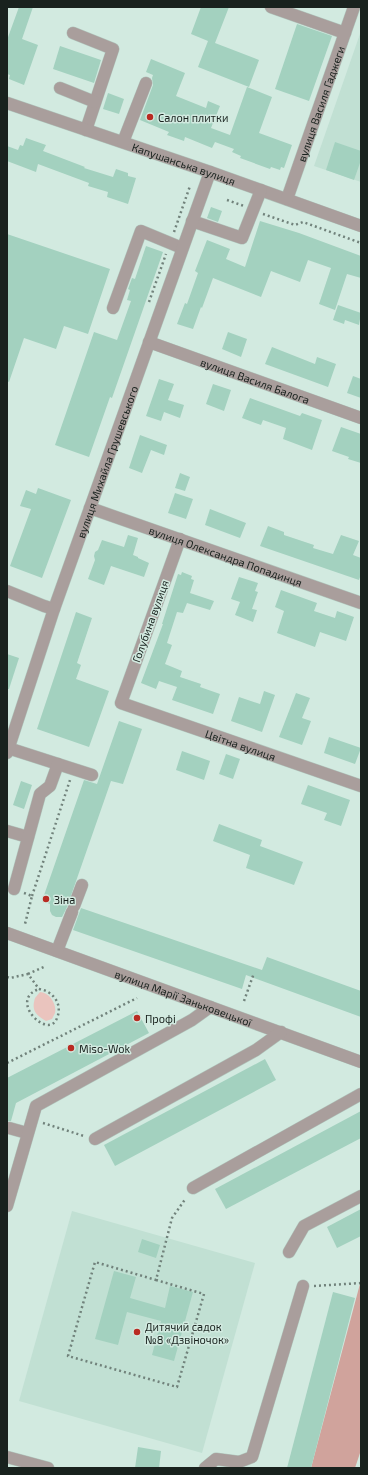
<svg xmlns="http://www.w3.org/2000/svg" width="368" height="1475" viewBox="0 0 368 1475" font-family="'Exo 2',sans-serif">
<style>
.built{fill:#c1e0d3}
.green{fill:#eac4be}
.forest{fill:#d0a39c}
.building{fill:#a3d1bf}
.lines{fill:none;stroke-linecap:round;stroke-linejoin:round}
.minor-casing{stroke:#b1c6bd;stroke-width:13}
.path{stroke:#71827b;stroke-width:2.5;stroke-dasharray:2 3;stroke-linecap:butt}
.minor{stroke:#a99e9c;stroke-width:12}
.poi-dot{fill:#b92b22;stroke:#d2eae0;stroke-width:1.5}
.labels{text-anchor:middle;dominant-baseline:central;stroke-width:3;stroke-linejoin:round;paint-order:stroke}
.street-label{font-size:11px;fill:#19221e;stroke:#d2eae0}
.poi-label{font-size:11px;fill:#19221e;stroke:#d2eae0;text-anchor:start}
</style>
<rect width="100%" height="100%" fill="#d2eae0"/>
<g class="built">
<polygon points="361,31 361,182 314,166"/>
<polygon points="72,1211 255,1263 202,1453 19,1401"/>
</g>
<path class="green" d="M40,992C49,992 57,1004 55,1013C54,1015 53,1017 52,1019L46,1021C36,1015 31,1011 35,998Z"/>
<polygon class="forest" points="361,1280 361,1450 355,1468 311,1468"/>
<g class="building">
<polygon points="19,7 33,7 22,39 38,45 24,85 9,79 10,75 7,74 7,40"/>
<polygon points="201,7 229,7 215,43 259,60 249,87 198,67 208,41 191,34"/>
<polygon points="297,24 332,36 309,101 275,89"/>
<polygon points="60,46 101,60 94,83 53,69"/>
<polygon points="151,59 185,73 176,96 206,108 208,101 220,106 211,128 230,135 247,87 272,97 259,133 292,145 284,168 281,167 280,170 271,167 270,169 240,158 241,156 232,152 234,149 215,142 212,148 185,137 184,141 167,135 169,132 140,120 153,85 152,78 153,75 146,72"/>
<polygon points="108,93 124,99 119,114 103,109"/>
<polygon points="26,138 46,145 43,151 85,167 84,168 113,177 116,169 128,173 128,176 136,178 128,204 107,197 108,192 88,186 89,183 38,164 36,172 7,161 7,146 18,150 20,145 23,146"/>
<polygon points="335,142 361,151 361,160 354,180 326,170"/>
<polygon points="211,207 222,211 218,222 207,218"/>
<polygon points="260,221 299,233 361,256 361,278 347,274 335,310 319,304 331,268 308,260 300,282 271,271 261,297 213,278 202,308 201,307 193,329 177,324 185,303 187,304 198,273 195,271 207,240 230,249 226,259 245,267"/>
<polygon points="7,234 110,269 88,334 64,326 56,349 24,338 9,382 7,381"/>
<polygon points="146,246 163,252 112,398 110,397 89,457 55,445 94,332 117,340 131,301 127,300 130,290 128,289 132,278 135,279"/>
<polygon points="338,305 361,313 359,325 345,320 344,324 333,320"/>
<polygon points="228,332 247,339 241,357 222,349"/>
<polygon points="272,347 315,364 317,357 336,364 328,387 265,364"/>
<polygon points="353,376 361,379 361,398 347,393"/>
<polygon points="159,379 174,384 168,400 184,405 180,418 164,412 161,421 146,416"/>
<polygon points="213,384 231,390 224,411 206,404"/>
<polygon points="250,398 300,416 302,413 322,420 312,450 283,439 286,428 263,420 261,425 242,418"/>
<polygon points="341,427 361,434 361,463 348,459 349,457 332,451"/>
<polygon points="140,435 167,445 164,455 151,450 142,473 129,468"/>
<polygon points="180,473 190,477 185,491 175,488"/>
<polygon points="38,488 71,500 42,578 10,566 31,509 20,506 26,490 36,494"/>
<polygon points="175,493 193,499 186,519 168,513"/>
<polygon points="210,509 246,523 240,538 205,525"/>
<polygon points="268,526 284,532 284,535 314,545 313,548 333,554 341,535 359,541 353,555 361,558 361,574 359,580 260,546"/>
<polygon points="128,535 138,538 133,555 138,557 138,558 149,563 144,577 111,566 104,585 88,579 95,560 94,556 95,552 98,550 102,540 124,547"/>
<polygon points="182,572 192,576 191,579 194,580 190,593 214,601 210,610 187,603 183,613 177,612 167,643 172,645 165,664 182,671 180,677 201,684 200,687 220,694 213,714 172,700 177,687 159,681 156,689 141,683 163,624 162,624 178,574 181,575"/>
<polygon points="239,577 258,583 255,591 258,592 252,609 257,610 253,622 235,615 240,602 231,599"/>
<polygon points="281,590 317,603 314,611 335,618 337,611 354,617 346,641 320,632 315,647 277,633 284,611 275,607"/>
<polygon points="76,612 92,618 77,663 81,665 76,679 109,691 89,747 37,729"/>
<polygon points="7,654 19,658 9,689 7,689"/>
<polygon points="264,691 275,695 262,732 231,721 239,697 260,704"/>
<polygon points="296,693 310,698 302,718 311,721 302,745 279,737"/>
<polygon points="119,721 142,729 123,784 111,781 67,907 62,917 56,917 52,915 50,911 50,904 42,901 84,780 97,784"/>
<polygon points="329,737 361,748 355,764 324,753"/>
<polygon points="182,751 210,761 204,780 176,770"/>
<polygon points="226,754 240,759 233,779 219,774"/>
<polygon points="21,781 32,785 24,809 13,805"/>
<polygon points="308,785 350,800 341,826 324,820 327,813 301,804"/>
<polygon points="219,824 262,840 260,846 303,862 294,885 246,868 250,855 213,841"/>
<polygon points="81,908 262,970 267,957 361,991 361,1017 246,975 242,989 73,930"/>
<polygon points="137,1011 149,1033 16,1103 11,1121 7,1121 7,1078"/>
<polygon points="265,1059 276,1080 115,1166 104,1145"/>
<polygon points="361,1111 361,1138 226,1209 215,1189"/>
<polygon points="361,1209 361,1236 337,1248 327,1227"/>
<polygon points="142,1239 160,1245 156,1258 138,1252"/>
<polygon points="114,1271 136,1277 130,1298 165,1308 170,1286 193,1292 174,1361 152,1355 161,1321 127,1312 118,1345 95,1339"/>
<polygon points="333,1292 355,1298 311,1468 287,1468"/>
<polygon points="138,1447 161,1451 159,1468 135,1468"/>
</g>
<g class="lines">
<g class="minor-casing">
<g id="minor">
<polyline points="271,7 345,33"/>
<polyline points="73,33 113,49 86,130"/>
<polyline points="60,88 95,102"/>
<path id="s1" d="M7,103L210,172L361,226"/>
<polyline points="123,142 146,83"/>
<path id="s2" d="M287,199L354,7"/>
<polyline points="192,221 242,238 261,190"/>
<polyline points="113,308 141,231 182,248"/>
<path id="s3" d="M149,342L361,418"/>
<path id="s4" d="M90,508L361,603"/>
<path id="s5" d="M180,539L121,703L361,786"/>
<polyline points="7,591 44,606 54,609"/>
<polyline points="8,748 92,775"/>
<path id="s6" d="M7,753L54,609L210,172"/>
<polyline points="7,831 28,837"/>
<polyline points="14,889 40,794 50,786 58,764"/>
<polyline points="74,906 82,885"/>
<path id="s7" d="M7,933L361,1062"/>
<polyline points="57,951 72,912"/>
<polyline points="9,1128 27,1133"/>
<polyline points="95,1139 256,1050 281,1032"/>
<polyline points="193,1188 361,1094"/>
<polyline points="7,1206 36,1106 192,1020 210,1007"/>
<polyline points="289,1252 304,1226 361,1196"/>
<polyline points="7,1457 48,1468"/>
<polyline points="205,1468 216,1459 239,1462 252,1457 303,1286"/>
</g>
</g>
<g class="path">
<polyline points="227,200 244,206"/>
<polyline points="263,214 295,225 303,222 361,243"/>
<polyline points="174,232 190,186"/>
<polyline points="149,302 166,254"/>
<polyline points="24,893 32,896 25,924"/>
<polyline points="32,896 70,780"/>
<polyline points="28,974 46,966"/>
<polyline points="7,977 10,978 28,974 39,989"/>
<path d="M39,989C53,991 63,1004 57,1018C49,1041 7,1000 39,989Z"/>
<polyline points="244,1001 254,973"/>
<polyline points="7,1063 137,998"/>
<polyline points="43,1123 84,1136"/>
<polyline points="156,1280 204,1294 177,1387 68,1356 95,1262 156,1280 172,1218 186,1198"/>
<polyline points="314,1286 361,1283"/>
</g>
<use href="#minor" class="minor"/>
</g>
<g class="poi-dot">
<circle cx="150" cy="117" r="4"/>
<circle cx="46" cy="899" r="4"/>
<circle cx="137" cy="1018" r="4"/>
<circle cx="71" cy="1048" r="4"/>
<circle cx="137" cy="1332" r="4"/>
</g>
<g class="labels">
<g class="street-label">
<text stroke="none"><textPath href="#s2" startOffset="101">вулиця Василя Гаджеги</textPath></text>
<text stroke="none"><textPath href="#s1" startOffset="187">Капушанська вулиця</textPath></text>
<text stroke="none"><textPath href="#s3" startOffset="113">вулиця Василя Балога</textPath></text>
<text stroke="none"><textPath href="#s6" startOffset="308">вулиця Михайла Грушевського</textPath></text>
<text stroke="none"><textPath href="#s4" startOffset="144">вулиця Олександра Попадинця</textPath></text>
<text transform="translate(150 621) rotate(-70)">Голубина вулиця</text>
<text stroke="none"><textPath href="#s5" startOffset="301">Цвітна вулиця</textPath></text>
<text stroke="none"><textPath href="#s7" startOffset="188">вулиця Марії Заньковецької</textPath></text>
</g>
<g class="poi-label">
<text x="158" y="117">Салон плитки</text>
<text x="54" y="899">Зіна</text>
<text x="145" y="1018">Профі</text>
<text x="79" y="1048">Miso-Wok</text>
<text x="145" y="1326">Дитячий садок<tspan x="145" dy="13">№8 «Дзвіночок»</tspan></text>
</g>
</g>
<rect width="368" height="1475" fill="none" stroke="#19221e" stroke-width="16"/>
</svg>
